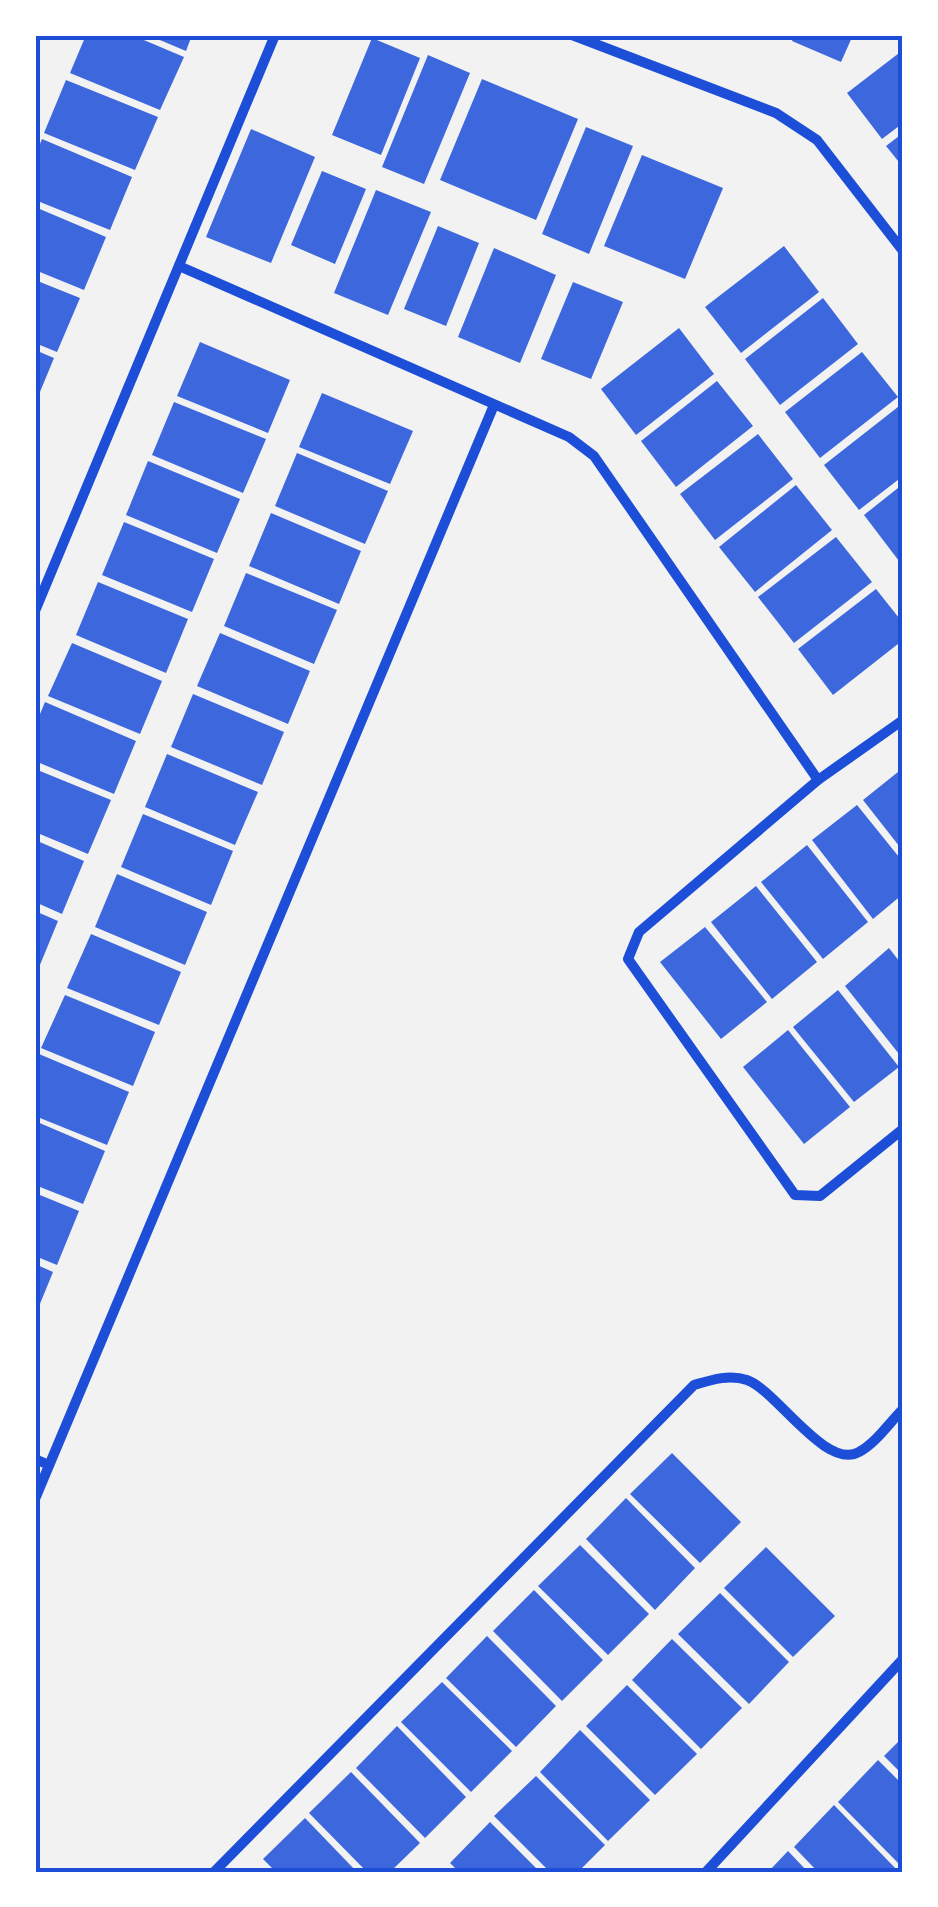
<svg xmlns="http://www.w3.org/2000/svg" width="938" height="1907" viewBox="0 0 938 1907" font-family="Georgia,serif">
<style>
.building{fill:#3d67dc}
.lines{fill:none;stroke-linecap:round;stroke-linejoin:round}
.minor{stroke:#1d4ed8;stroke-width:10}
.neatline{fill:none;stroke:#1d4ed8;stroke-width:4}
</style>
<rect width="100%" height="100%" fill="#f2f2f2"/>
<g class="building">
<polygon points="86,35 132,35 184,57 160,110 70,73"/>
<polygon points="148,35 192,35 186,51"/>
<polygon points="794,35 853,35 841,62 792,41"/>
<polygon points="372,38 420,58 381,155 332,135"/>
<polygon points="903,50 903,123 882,139 847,93"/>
<polygon points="428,55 470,73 424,184 382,167"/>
<polygon points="482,79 578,119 536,220 440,180"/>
<polygon points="66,80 158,117 135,170 44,133"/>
<polygon points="586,127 633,146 589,254 542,234"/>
<polygon points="251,129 315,157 271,263 206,237"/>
<polygon points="903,133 903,167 886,146"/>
<polygon points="42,139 132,177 110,230 35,200 35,156"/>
<polygon points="642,155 723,188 685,279 604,246"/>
<polygon points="322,171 366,189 335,264 291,245"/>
<polygon points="376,190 431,212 388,315 334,293"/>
<polygon points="35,207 106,237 84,290 35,270"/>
<polygon points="438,226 479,243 446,326 404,309"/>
<polygon points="784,246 819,292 741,353 705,307"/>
<polygon points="494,248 556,275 520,363 458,337"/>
<polygon points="35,280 80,298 57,352 35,343"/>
<polygon points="573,282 623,302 591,379 541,359"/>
<polygon points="823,298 858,344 780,405 745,359"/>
<polygon points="679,328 714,374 636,435 601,389"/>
<polygon points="200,342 290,380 268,433 177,396"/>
<polygon points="35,350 54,358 35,404"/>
<polygon points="862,352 898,397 820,458 785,412"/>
<polygon points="717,381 753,426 676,487 641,441"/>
<polygon points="322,393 413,431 390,484 299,447"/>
<polygon points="174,402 266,439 243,493 152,455"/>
<polygon points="903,403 903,476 859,510 824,465"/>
<polygon points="758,434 793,479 715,540 680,494"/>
<polygon points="297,453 388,491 365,544 275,506"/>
<polygon points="148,461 240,499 217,553 126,515"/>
<polygon points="903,484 903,558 899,561 864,515"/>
<polygon points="796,485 832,530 755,592 719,547"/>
<polygon points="271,513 361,551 339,604 249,566"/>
<polygon points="124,522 214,559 192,612 102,575"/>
<polygon points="836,537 872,582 794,643 758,597"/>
<polygon points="246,573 337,610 314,664 224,626"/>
<polygon points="98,582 188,619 166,673 76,635"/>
<polygon points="876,589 903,623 903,640 833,695 798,649"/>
<polygon points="220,633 310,671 288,724 197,686"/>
<polygon points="72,643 162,681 140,734 48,696"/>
<polygon points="193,694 284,732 262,785 171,747"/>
<polygon points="45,702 136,741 114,794 35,761 35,726"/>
<polygon points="167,754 258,792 235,845 145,807"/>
<polygon points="903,768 903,851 863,800"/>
<polygon points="35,769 111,800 88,854 35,832"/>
<polygon points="857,805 903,862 903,894 873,919 812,840"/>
<polygon points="143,814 233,851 211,905 121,867"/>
<polygon points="35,840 84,861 62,914 35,902"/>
<polygon points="807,845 868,922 823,959 761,882"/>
<polygon points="117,874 207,912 185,965 95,927"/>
<polygon points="756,886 817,962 772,999 711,922"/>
<polygon points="35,911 58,921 35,977"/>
<polygon points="705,927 767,1002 721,1039 660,962"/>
<polygon points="91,934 181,972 159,1025 67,988"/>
<polygon points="889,948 903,966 903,1059 845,986"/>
<polygon points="838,990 899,1067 854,1102 793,1027"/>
<polygon points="65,995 155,1032 133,1086 41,1048"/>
<polygon points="788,1030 850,1107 804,1144 743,1067"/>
<polygon points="39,1054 129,1092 107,1145 35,1116 35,1064"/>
<polygon points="35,1121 105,1151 83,1204 35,1185"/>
<polygon points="35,1193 79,1211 57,1265 35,1256"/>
<polygon points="35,1264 53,1272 35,1316"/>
<polygon points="672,1453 741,1522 700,1563 630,1494"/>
<polygon points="626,1498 695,1568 655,1610 586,1539"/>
<polygon points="580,1545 649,1614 608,1655 538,1586"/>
<polygon points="766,1547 835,1616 793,1657 724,1588"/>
<polygon points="534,1590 603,1660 562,1701 493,1631"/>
<polygon points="720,1593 789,1662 749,1704 678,1634"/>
<polygon points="487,1636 556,1706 516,1747 446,1678"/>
<polygon points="672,1639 742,1708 701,1749 632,1680"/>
<polygon points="442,1682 512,1751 471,1792 401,1722"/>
<polygon points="627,1685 697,1754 655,1795 586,1726"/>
<polygon points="397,1726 466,1797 425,1838 356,1768"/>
<polygon points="580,1730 650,1800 608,1841 540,1772"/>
<polygon points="903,1737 903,1775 884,1756"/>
<polygon points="878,1760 903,1785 903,1868 838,1802"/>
<polygon points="351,1772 420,1843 390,1872 367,1872 309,1813"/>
<polygon points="536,1776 605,1845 578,1872 550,1872 494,1816"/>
<polygon points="834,1805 899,1872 818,1872 794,1847"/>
<polygon points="305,1818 357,1872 276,1872 263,1859"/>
<polygon points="490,1822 540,1872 459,1872 450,1863"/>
<polygon points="788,1851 808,1872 768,1872"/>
</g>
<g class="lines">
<g class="minor">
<polyline points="572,35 776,113 817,140 903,251"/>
<polyline points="179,266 569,437 594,456 818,780"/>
<polyline points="35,611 275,35"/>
<polyline points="903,720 818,780 639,932 628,959 795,1195 820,1196 903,1129"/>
<polyline points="35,1459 49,1465"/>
<polyline points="35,1499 494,405"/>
<path d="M214,1872L694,1385C711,1380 729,1374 747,1380C776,1390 826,1471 859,1452C876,1443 890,1422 903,1409"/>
<polyline points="706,1872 903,1659"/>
</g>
</g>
<rect width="938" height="1907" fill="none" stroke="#ffffff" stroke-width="75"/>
<rect x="38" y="38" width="862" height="1832" class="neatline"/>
</svg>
